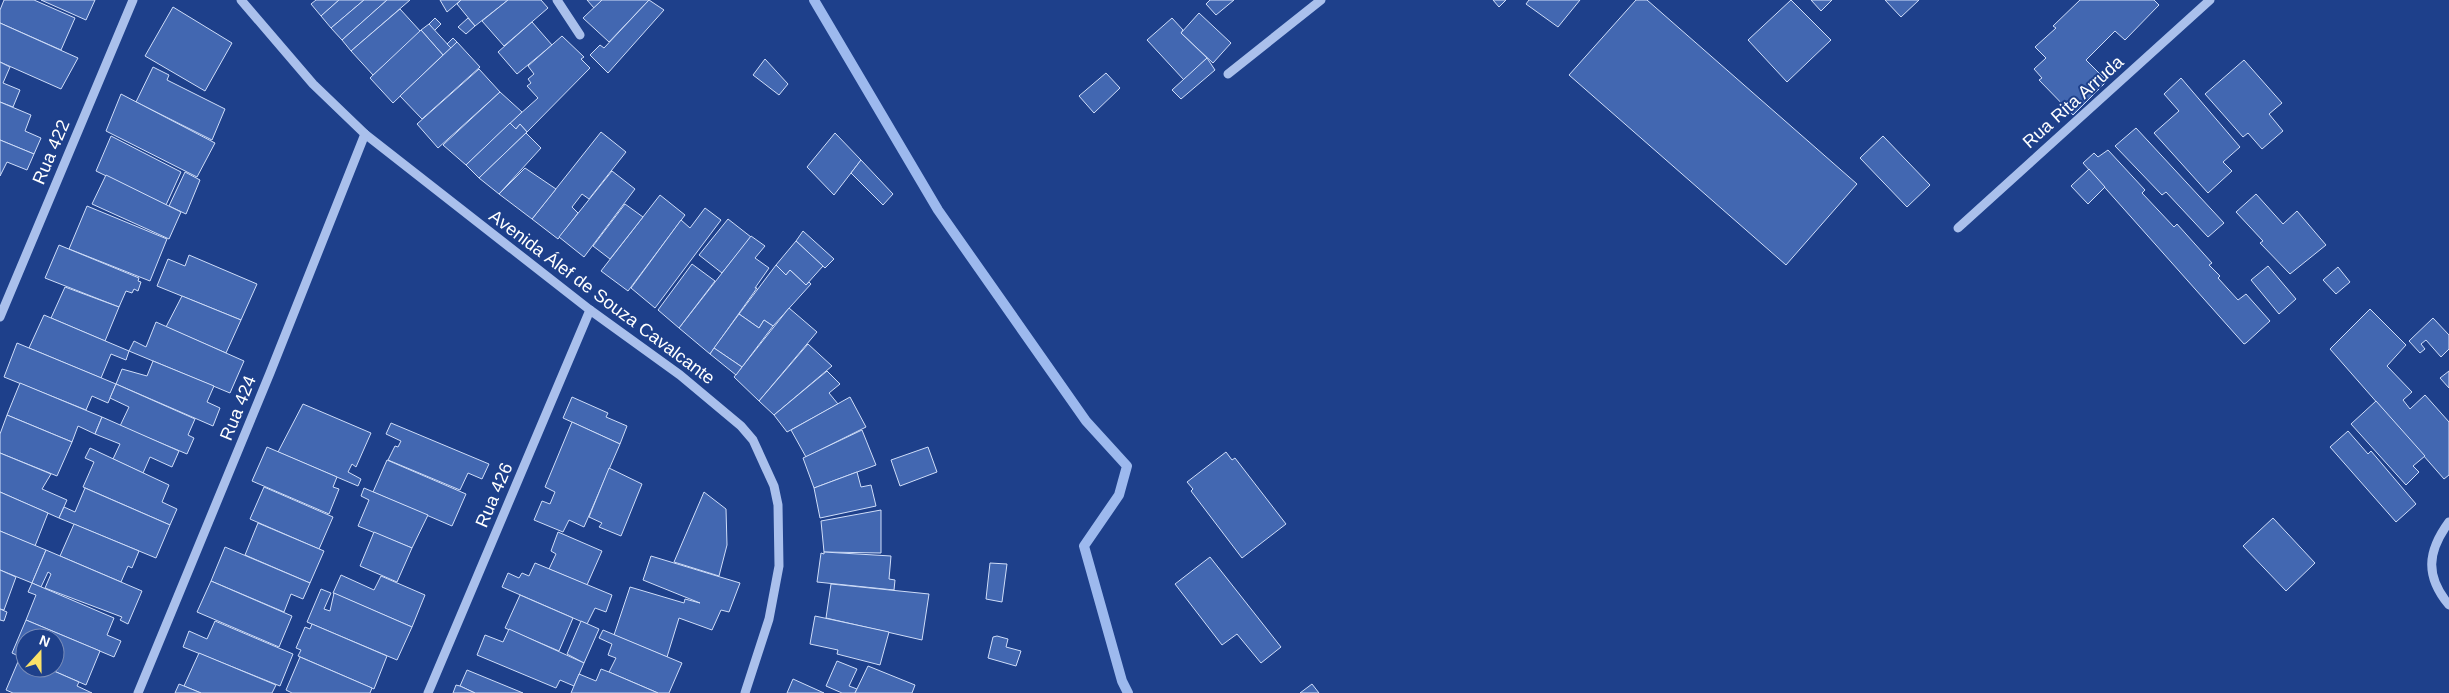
<svg xmlns="http://www.w3.org/2000/svg" width="2449" height="693" viewBox="0 0 2449 693" font-family="Helvetica,sans-serif">
<style>
.lines{fill:none;stroke-linecap:round;stroke-linejoin:round}
.stream{stroke:#9db9ee;stroke-width:10}
.building{fill:#4267b1;stroke:#cfddf9}
.minor{stroke:#aac0ec;stroke-width:9}
.labels{text-anchor:middle;dominant-baseline:central;stroke-width:4;stroke-linejoin:round;paint-order:stroke}
.street-label{font-size:18px;fill:#fff;stroke:#1e408b}
</style>
<rect width="100%" height="100%" fill="#1e408b"/>
<g class="lines">
<polyline class="stream" points="814,0 938,210 1086,421 1127,466 1119,495 1084,546 1122,681 1128,693"/>
</g>
<g class="building">
<polygon points="4,0 34,0 75,18 61,50 0,23 0,10"/>
<polygon points="41,0 95,0 86,20"/>
<polygon points="316,0 339,0 321,16 311,4"/>
<polygon points="339,0 364,0 331,28 321,16"/>
<polygon points="364,0 387,0 342,40 331,28"/>
<polygon points="387,0 410,0 351,51 342,40"/>
<polygon points="440,0 461,0 447,12"/>
<polygon points="461,0 508,0 475,26 457,4"/>
<polygon points="508,0 541,0 548,8 504,46 482,21"/>
<polygon points="587,0 602,0 594,8"/>
<polygon points="602,0 649,0 609,42 583,18"/>
<polygon points="649,0 664,10 608,73 590,55 600,45 604,48"/>
<polygon points="1210,0 1234,0 1216,15 1206,4"/>
<polygon points="1493,0 1506,0 1499,7"/>
<polygon points="1529,0 1580,0 1558,27 1526,4"/>
<polygon points="1636,0 1647,0 1857,184 1786,265 1569,75"/>
<polygon points="1791,0 1831,40 1787,82 1748,40"/>
<polygon points="1811,0 1832,0 1821,11"/>
<polygon points="1885,0 1919,0 1901,17"/>
<polygon points="2080,0 2154,0 2159,5 2125,40 2115,31 2086,60 2107,81 2073,115 2039,80 2042,78 2034,69 2046,58 2035,47 2056,28 2053,26"/>
<polygon points="173,7 232,43 205,91 145,56"/>
<polygon points="400,9 421,32 373,75 351,51"/>
<polygon points="1199,13 1231,43 1213,63 1181,33"/>
<polygon points="435,18 441,24 434,31 429,24"/>
<polygon points="468,18 475,26 466,34 458,27"/>
<polygon points="1172,18 1183,30 1181,33 1207,58 1184,80 1147,40"/>
<polygon points="532,22 552,45 517,74 498,52"/>
<polygon points="0,23 78,58 61,89 0,62"/>
<polygon points="429,24 451,48 443,55 421,30"/>
<polygon points="421,30 443,55 393,103 370,78"/>
<polygon points="562,36 584,57 581,59 590,68 527,132 520,124 516,129 510,123 538,98 527,86 531,83 528,79 534,74 528,66"/>
<polygon points="453,38 457,42 451,48 447,44"/>
<polygon points="457,42 480,67 422,119 400,96"/>
<polygon points="1207,58 1215,70 1181,99 1172,90"/>
<polygon points="765,59 788,84 779,95 753,75"/>
<polygon points="2244,60 2282,103 2269,114 2283,131 2262,149 2248,133 2243,137 2205,94"/>
<polygon points="0,62 10,67 3,83 20,90 13,107 0,102"/>
<polygon points="153,67 169,75 167,80 225,109 212,140 136,102"/>
<polygon points="479,69 500,92 438,148 417,124"/>
<polygon points="1106,73 1120,88 1094,113 1079,96"/>
<polygon points="2181,78 2240,147 2223,162 2232,171 2208,193 2154,133 2179,111 2164,94"/>
<polygon points="500,92 522,112 466,165 443,145"/>
<polygon points="121,94 215,143 197,177 106,131"/>
<polygon points="0,102 31,115 25,131 41,138 34,154 0,140"/>
<polygon points="510,123 516,129 520,124 527,132 479,178 466,165"/>
<polygon points="2136,128 2224,223 2208,237 2166,192 2162,195 2115,146"/>
<polygon points="601,132 626,152 589,199 582,194 572,207 578,213 558,239 532,219"/>
<polygon points="526,133 541,148 499,194 479,178"/>
<polygon points="835,133 861,160 834,195 807,167"/>
<polygon points="111,136 181,172 166,205 96,171"/>
<polygon points="1883,136 1930,185 1907,207 1860,158"/>
<polygon points="0,140 34,154 27,170 7,162 0,176"/>
<polygon points="2108,150 2145,190 2142,193 2174,227 2177,224 2212,263 2209,265 2220,276 2218,278 2238,300 2246,294 2270,321 2246,343 2244,344 2083,163 2094,153 2098,157"/>
<polygon points="861,160 893,194 883,205 851,173"/>
<polygon points="525,168 556,189 532,219 499,194"/>
<polygon points="2089,169 2105,187 2088,204 2071,186"/>
<polygon points="612,171 635,189 584,257 559,237"/>
<polygon points="185,172 200,180 186,214 169,206"/>
<polygon points="106,175 181,212 169,239 92,204"/>
<polygon points="2256,194 2283,224 2297,211 2326,245 2290,274 2260,243 2263,241 2236,212"/>
<polygon points="660,195 685,215 628,291 601,271"/>
<polygon points="625,204 643,217 610,259 593,246"/>
<polygon points="87,206 167,239 150,281 69,249"/>
<polygon points="705,208 721,220 655,308 631,288 681,220 690,228"/>
<polygon points="728,219 751,237 722,273 699,255"/>
<polygon points="803,231 834,259 825,268 796,241"/>
<polygon points="751,236 765,246 755,258 769,268 755,288 757,288 710,354 679,328"/>
<polygon points="796,241 823,266 806,285 790,270 786,275 776,265"/>
<polygon points="59,245 139,278 138,281 141,282 138,291 134,289 132,293 126,291 119,307 45,278"/>
<polygon points="189,255 257,284 241,320 157,286 168,259 185,266"/>
<polygon points="692,264 715,281 679,328 658,310"/>
<polygon points="776,265 786,275 790,270 806,285 809,282 811,284 773,326 764,320 759,328 739,314"/>
<polygon points="2268,266 2296,299 2279,314 2251,280"/>
<polygon points="2338,267 2350,282 2336,294 2323,280"/>
<polygon points="65,287 119,307 105,341 51,318"/>
<polygon points="182,296 241,320 226,353 166,327"/>
<polygon points="789,308 817,332 759,401 734,377"/>
<polygon points="2370,309 2406,345 2387,366 2412,392 2403,400 2410,409 2425,395 2449,422 2449,475 2444,479 2330,349"/>
<polygon points="739,314 759,328 764,320 773,326 742,367 714,348"/>
<polygon points="44,315 129,351 126,360 111,354 101,378 29,348"/>
<polygon points="2433,318 2449,335 2449,349 2441,357 2426,340 2421,344 2425,349 2420,353 2409,341"/>
<polygon points="156,322 244,361 230,393 129,351 134,341 146,347"/>
<polygon points="17,343 116,384 108,403 92,396 86,410 4,377"/>
<polygon points="808,344 832,366 774,415 759,401"/>
<polygon points="714,348 742,367 736,375 710,354"/>
<polygon points="153,361 214,386 207,402 220,408 213,426 116,384 122,369 147,376"/>
<polygon points="827,371 840,384 829,393 838,404 787,432 774,415"/>
<polygon points="2449,371 2449,388 2440,378"/>
<polygon points="20,383 102,417 95,434 78,426 72,442 7,415"/>
<polygon points="116,384 195,419 188,435 194,438 187,454 120,426 129,407 110,398"/>
<polygon points="572,397 608,413 606,417 627,426 620,444 563,418"/>
<polygon points="850,397 866,427 806,457 791,430"/>
<polygon points="2376,401 2425,456 2413,466 2419,472 2406,485 2351,424"/>
<polygon points="303,404 371,433 356,467 352,464 348,472 361,479 358,486 278,452"/>
<polygon points="7,415 72,442 57,476 0,453 0,434"/>
<polygon points="102,417 179,451 172,467 150,457 143,473 113,459 120,444 95,434"/>
<polygon points="572,422 620,444 584,527 569,520 563,532 534,520 542,501 550,504 555,492 545,487"/>
<polygon points="391,423 489,464 482,479 468,473 460,490 388,460 395,446 398,447 401,441 386,434"/>
<polygon points="862,430 876,465 814,488 803,458"/>
<polygon points="2348,431 2368,454 2371,451 2416,504 2396,522 2330,447"/>
<polygon points="267,447 337,477 333,487 339,489 329,514 252,481"/>
<polygon points="928,447 937,472 900,486 891,460"/>
<polygon points="90,448 169,485 162,502 177,509 170,525 83,487 94,462 85,458"/>
<polygon points="1226,452 1232,460 1235,458 1286,524 1242,558 1191,491 1193,489 1187,482"/>
<polygon points="0,453 51,474 42,489 67,500 59,518 0,492"/>
<polygon points="387,460 466,494 452,526 373,492"/>
<polygon points="609,468 642,484 621,536 599,527 602,523 589,517"/>
<polygon points="857,472 861,487 871,485 876,506 820,518 814,488"/>
<polygon points="264,487 333,517 319,549 250,519"/>
<polygon points="85,488 170,525 156,558 59,518 64,507 75,512"/>
<polygon points="364,488 428,515 412,548 358,526 369,500 361,496"/>
<polygon points="0,492 48,513 35,546 0,531"/>
<polygon points="704,492 726,509 727,545 719,576 674,562"/>
<polygon points="881,510 881,553 824,552 821,521"/>
<polygon points="2273,518 2315,563 2286,591 2243,546"/>
<polygon points="258,523 324,551 310,583 245,555"/>
<polygon points="74,524 139,551 132,568 128,566 121,582 60,556"/>
<polygon points="0,531 46,550 32,583 0,570"/>
<polygon points="374,532 412,548 397,582 360,566"/>
<polygon points="558,532 602,551 587,585 549,569 556,554 551,551"/>
<polygon points="225,547 310,583 303,599 291,594 284,612 211,581"/>
<polygon points="46,550 142,591 128,624 120,620 122,617 45,588 51,574 48,572 41,587 32,583"/>
<polygon points="824,552 891,556 889,579 895,580 894,590 817,582 821,553 824,554"/>
<polygon points="651,556 740,583 729,612 721,610 712,630 679,618 667,657 614,635 630,587 684,603 685,599 700,603 643,580"/>
<polygon points="1210,557 1281,647 1261,663 1237,634 1222,645 1175,584"/>
<polygon points="535,563 612,595 606,612 595,608 587,624 502,587 508,573 519,578 522,573 529,576"/>
<polygon points="990,563 1007,564 1002,602 986,599"/>
<polygon points="0,570 16,577 4,610 0,609"/>
<polygon points="341,575 374,590 381,576 425,595 412,627 333,593"/>
<polygon points="211,581 292,616 279,647 197,612"/>
<polygon points="32,583 114,618 107,635 121,641 114,657 26,620 36,595 28,592"/>
<polygon points="831,584 929,594 922,640 826,618"/>
<polygon points="321,589 331,593 324,609 330,611 334,593 412,627 397,660 307,622"/>
<polygon points="520,595 573,618 559,651 505,628"/>
<polygon points="0,609 7,612 4,621 0,620"/>
<polygon points="815,616 889,632 880,665 837,654 838,650 810,644"/>
<polygon points="26,620 100,651 86,685 47,668 55,668 55,638 25,638 25,659 12,653"/>
<polygon points="215,621 293,654 280,686 183,647 189,631 207,639"/>
<polygon points="581,621 599,629 584,663 567,654"/>
<polygon points="312,624 387,656 374,689 298,656 301,650 296,648 305,627 310,629"/>
<polygon points="509,629 584,663 574,686 560,680 556,688 477,655 485,635 503,642"/>
<polygon points="603,630 682,663 669,693 658,693 609,672 616,658 608,655 612,644 599,638"/>
<polygon points="997,636 1008,639 1006,647 1021,651 1016,666 988,658 993,637"/>
<polygon points="199,653 276,685 272,693 201,693 184,686"/>
<polygon points="20,657 25,659 25,668 47,668 79,682 77,686 92,693 13,693 6,690"/>
<polygon points="300,657 372,688 370,693 292,693 286,690"/>
<polygon points="837,661 857,669 849,686 857,689 855,693 842,693 826,686"/>
<polygon points="868,666 915,685 912,693 855,693"/>
<polygon points="601,669 609,672 658,693 571,693 579,674 596,681"/>
<polygon points="467,670 523,693 475,693 460,686"/>
<polygon points="793,679 824,693 787,693"/>
<polygon points="179,684 184,686 201,693 175,693"/>
<polygon points="1312,684 1319,693 1300,693"/>
<polygon points="456,685 460,686 475,693 453,693"/>
</g>
<g class="lines">
<g class="minor">
<polyline points="241,0 313,84 365,134 590,310 680,375 741,426 753,440 774,486 778,505 779,566 769,619 745,693"/>
<polyline points="557,0 580,35"/>
<polyline points="1228,74 1321,0"/>
<polyline points="1958,228 2210,0"/>
<polyline points="0,317 133,0"/>
<path d="M2449,522C2427,552 2425,576 2449,605"/>
<polyline points="138,693 270,373 365,134"/>
<polyline points="428,693 590,310"/>
</g>
</g>
<g class="labels">
<g class="street-label">
<text transform="translate(2073 102) rotate(-42)">Rua Rita Arruda</text>
<text transform="translate(51 152) rotate(-67)">Rua 422</text>
<text transform="translate(602 297) rotate(37)">Avenida Álef de Souza Cavalcante</text>
<text transform="translate(238 408) rotate(-68)">Rua 424</text>
<text transform="translate(494 495) rotate(-67)">Rua 426</text>
</g>
</g>
<g transform="translate(40 653) rotate(21)"><circle r="24" fill="#1e408b" stroke="#788cb9"/>
<path d="M0-4L9 19L0 12L-9 19Z" fill="#fbe268"/>
<text y="-8" font-size="14" font-weight="bold" text-anchor="middle" fill="#ffffff">N</text>
</g>
</svg>
